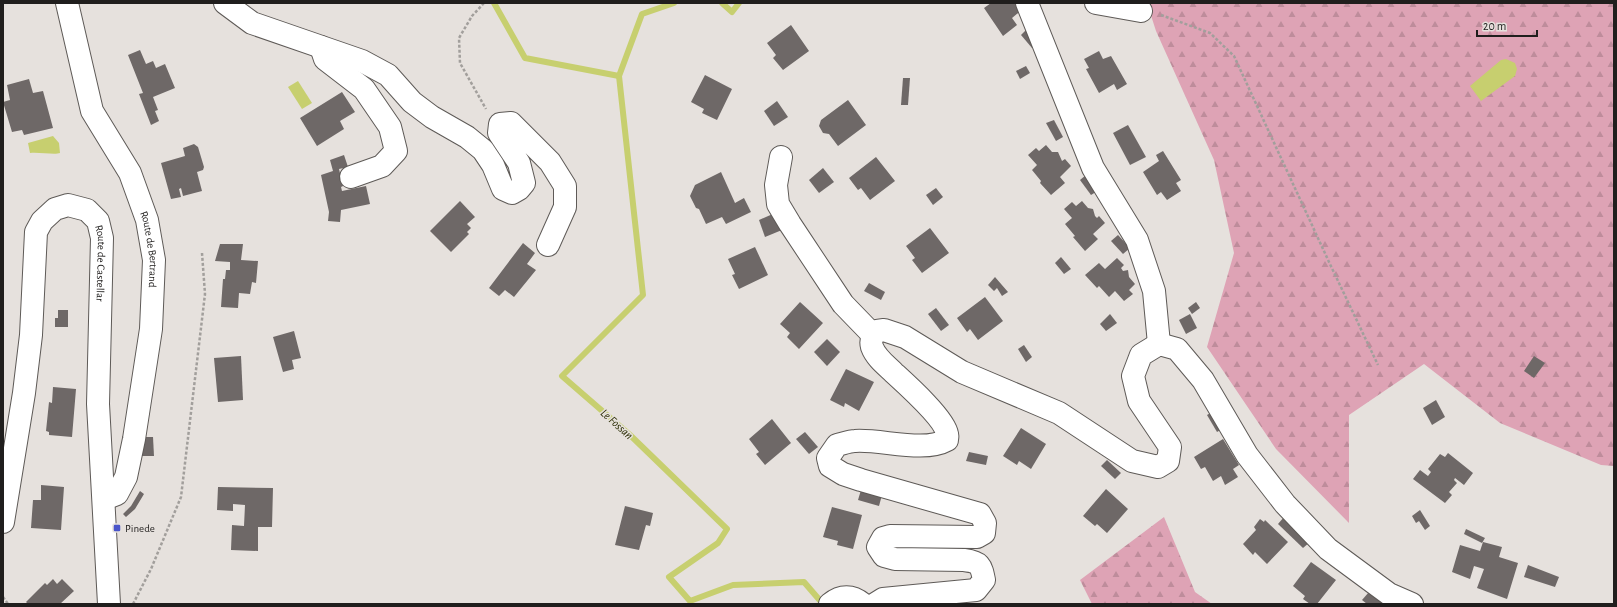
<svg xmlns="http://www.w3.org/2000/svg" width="1617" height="607" viewBox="0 0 1617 607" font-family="'Alegreya Sans',sans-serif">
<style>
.forest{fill:url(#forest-firs)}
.water{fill:#c7cf6f}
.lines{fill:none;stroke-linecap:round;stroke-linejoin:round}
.stream{stroke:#c7cf6f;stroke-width:6}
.building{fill:#6e6867}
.minor-casing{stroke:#5e5a57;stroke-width:24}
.path{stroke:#a29f9c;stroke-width:2.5;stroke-dasharray:3 2;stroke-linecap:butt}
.minor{stroke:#fff;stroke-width:22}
.poi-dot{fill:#4a55ca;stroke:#e6e1dd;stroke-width:1.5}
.labels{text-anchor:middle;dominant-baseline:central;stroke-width:3;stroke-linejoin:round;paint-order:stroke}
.street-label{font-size:11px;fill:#201e1d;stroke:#e6e1dd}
.poi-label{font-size:11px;fill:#201e1d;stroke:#e6e1dd;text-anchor:start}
.water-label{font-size:12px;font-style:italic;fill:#2a2c03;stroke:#e6e1dd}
</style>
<defs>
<pattern id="forest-firs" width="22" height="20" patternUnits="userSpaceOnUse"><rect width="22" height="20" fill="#dea3b5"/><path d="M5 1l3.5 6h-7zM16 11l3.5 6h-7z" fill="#be8c9b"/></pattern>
</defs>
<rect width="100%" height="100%" fill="#e6e1dd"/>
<g class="forest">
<polygon points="1147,3 1614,3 1614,466 1601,465 1500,423 1424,364 1349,415 1349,523 1276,449 1207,347 1234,253 1214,160 1156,31"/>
<polygon points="1164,517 1195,592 1212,604 1092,604 1080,580"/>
</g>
<g class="water">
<polygon points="1506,59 1515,63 1517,69 1515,76 1481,101 1470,86 1501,60"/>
<polygon points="298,81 312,103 302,109 288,87"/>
<path d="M53,136L59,143L60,153C55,155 39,152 30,153L28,143Z"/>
</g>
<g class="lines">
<g class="stream">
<polyline points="494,3 525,58 619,76"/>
<polyline points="674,3 642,14 619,76 643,295 562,376 630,435 727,529 718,543 669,577 690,601 733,585 804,582 823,604"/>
<polyline points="722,3 732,12 739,3"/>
</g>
</g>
<g class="building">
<polygon points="991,3 1018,3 1023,9 1012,18 1017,25 1003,36 984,8"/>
<polygon points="791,25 809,51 783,70 773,58 776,55 767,43"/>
<polygon points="1028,28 1039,42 1032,48 1021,35"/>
<polygon points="140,50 146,64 153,61 156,68 165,64 175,88 153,97 158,110 155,111 159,121 151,125 139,94 143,93 128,55"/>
<polygon points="1099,51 1103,59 1111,56 1127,84 1117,90 1114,84 1099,93 1086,69 1089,68 1084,59"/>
<polygon points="1026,66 1030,73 1020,79 1016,71"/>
<polygon points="705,75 732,89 717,120 702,113 704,109 691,102"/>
<polygon points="903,78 910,78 908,105 901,105"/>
<polygon points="29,79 33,93 43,91 53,128 24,135 22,130 12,132 3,102 10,100 7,85"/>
<polygon points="342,92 355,112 340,121 344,129 317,146 300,118"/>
<polygon points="848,100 866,125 838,146 829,134 823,133 819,126 821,120"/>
<polygon points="777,101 788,117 774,126 764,111"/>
<polygon points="1054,120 1063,137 1056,141 1046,123"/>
<polygon points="1128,125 1146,157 1130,165 1113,133"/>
<polygon points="194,144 198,147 204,167 203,170 197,172 202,191 183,196 181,188 179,189 181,197 171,199 161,163 185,156 183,148"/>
<polygon points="1046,145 1052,152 1058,152 1062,161 1065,159 1071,166 1060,177 1065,183 1051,195 1040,183 1041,181 1032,170 1037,165 1028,155 1036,148 1039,151"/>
<polygon points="1163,151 1181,180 1176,183 1181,191 1167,200 1161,192 1157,195 1143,172 1159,161 1156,155"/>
<polygon points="344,155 348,167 339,169 343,186 341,187 342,191 366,186 370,204 341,210 340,222 328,221 329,212 321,175 333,171 330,160"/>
<polygon points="876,157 895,181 870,200 861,188 858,190 849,178"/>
<polygon points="823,168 834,182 819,193 809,180"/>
<polygon points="721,172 735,203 744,198 751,212 726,224 722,217 706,224 699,209 696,208 690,196 695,185"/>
<polygon points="1086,175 1099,190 1091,195 1080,180"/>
<polygon points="936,188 943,197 933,205 926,195"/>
<polygon points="460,201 475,217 467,224 471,228 467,232 469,234 451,252 430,231"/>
<polygon points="1082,201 1088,208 1093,209 1095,216 1097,218 1099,216 1105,223 1093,234 1098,239 1085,251 1073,237 1075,236 1065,224 1072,218 1064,209 1072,202 1076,206"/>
<polygon points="775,213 782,230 765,237 759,220"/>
<polygon points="930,228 949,253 922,273 912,260 915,258 906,246"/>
<polygon points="1118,235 1130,248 1123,254 1111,241"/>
<polygon points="523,243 535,253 527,264 536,270 514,297 505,290 499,296 489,288"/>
<polygon points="220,244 243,244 241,260 258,261 256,283 252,282 250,294 239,293 238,308 221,307 223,279 225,279 226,270 230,270 230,262 215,261"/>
<polygon points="755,247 768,275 739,289 732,275 735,274 728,259"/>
<polygon points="1061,257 1071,269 1064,274 1055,263"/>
<polygon points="1117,258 1124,265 1121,268 1123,271 1128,270 1129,277 1135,284 1129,290 1133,294 1124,301 1115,291 1109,297 1099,286 1097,288 1085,275 1099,263 1105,269"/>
<polygon points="995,277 1008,292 1002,296 997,288 994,291 988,285"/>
<polygon points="869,283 885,292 881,300 864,291"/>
<polygon points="985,297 1003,321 978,340 970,329 967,332 957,318"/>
<polygon points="800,302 823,323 799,349 787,337 790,333 780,324"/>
<polygon points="1196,302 1200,308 1192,314 1188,308"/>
<polygon points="936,308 949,325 941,331 928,314"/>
<polygon points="58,310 68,310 68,327 55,327 55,318 58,318"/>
<polygon points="1110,314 1117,323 1106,331 1100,324"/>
<polygon points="1190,314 1197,328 1186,334 1179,320"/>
<polygon points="294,331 301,358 292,360 294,369 283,372 273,337"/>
<polygon points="827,339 840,352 827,366 814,352"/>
<polygon points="1024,345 1032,357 1026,362 1018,349"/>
<polygon points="241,356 243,400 218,402 214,358"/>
<polygon points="1534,356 1545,363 1534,378 1524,371"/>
<polygon points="846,369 874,382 859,411 845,403 844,407 830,400"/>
<polygon points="53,387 76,389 72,437 49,435 49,432 46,431 49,402 52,403"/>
<polygon points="1436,400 1445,417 1432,425 1423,408"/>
<polygon points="1214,411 1224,428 1217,432 1207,415"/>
<polygon points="772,419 791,443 765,465 756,454 759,452 749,439"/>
<polygon points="1021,428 1046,444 1031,469 1019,461 1017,465 1003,456"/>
<polygon points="805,432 818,447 809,454 796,439"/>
<polygon points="142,437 153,437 154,456 142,456"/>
<polygon points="1223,439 1239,465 1233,469 1238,477 1225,485 1221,476 1213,481 1205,467 1201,469 1194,457"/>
<polygon points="969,452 988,456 986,465 966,461"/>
<polygon points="1448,453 1473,473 1464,485 1455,478 1454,480 1457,483 1449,492 1452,495 1445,503 1413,479 1420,470 1428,476 1431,472 1428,469 1440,454 1445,457"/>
<polygon points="1107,460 1121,473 1115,479 1101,466"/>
<polygon points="41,485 64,487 61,530 31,528 33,500 41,500"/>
<polygon points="218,487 273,488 272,527 258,527 258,551 231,550 232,525 244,526 245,505 233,504 233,511 217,510"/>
<polygon points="1106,489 1128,509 1107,533 1097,524 1095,526 1083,516"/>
<polygon points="861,490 882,495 879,506 858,500"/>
<polygon points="140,491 144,494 135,509 126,517 123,514 131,506"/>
<polygon points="625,506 653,513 650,526 646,525 639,550 615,545"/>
<polygon points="832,507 862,515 853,549 837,545 838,541 823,537"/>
<polygon points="1420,510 1430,526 1425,530 1419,521 1416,523 1412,516"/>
<polygon points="1284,517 1310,542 1303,548 1278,524"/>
<polygon points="1260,519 1264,522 1265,520 1288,542 1267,564 1255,552 1253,555 1243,544 1256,530 1254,527"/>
<polygon points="1466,529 1485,538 1482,543 1464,534"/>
<polygon points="1483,542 1502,547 1499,557 1518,563 1507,599 1477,588 1484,569 1474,566 1470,579 1452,572 1460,545 1480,551"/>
<polygon points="1311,562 1336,580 1317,604 1310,604 1303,599 1305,596 1293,586"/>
<polygon points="1528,565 1559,577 1555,587 1524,577"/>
<polygon points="53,579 57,584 62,579 74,591 60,604 28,604 26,602 45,583 47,585"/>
<polygon points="1369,592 1383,604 1367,604 1362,600"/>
</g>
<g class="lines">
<g class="minor-casing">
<g id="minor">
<path id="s1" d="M67,3L92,111L130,173L147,220L154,260L151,329L134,439L126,477L117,494L104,499"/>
<polyline points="225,3 252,23 362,61 388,75 412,102 432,117 467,137 483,150 493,165 503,189 512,193 519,189 524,183 519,163 499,133 500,124 511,123 550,162 565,186 565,207 548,245"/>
<polyline points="1027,3 1093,168 1137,240 1154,291 1159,344"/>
<polyline points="1096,3 1141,11"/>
<polyline points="321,47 325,59 364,89 390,127 396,151 382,166 351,177"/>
<polyline points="781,157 776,185 778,204 790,224 843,304 873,335"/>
<path id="s2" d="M3,522L24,393L31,335L36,232L42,221L55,209L68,205L87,210L98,221L102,238L98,404L109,604"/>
<path d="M830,604C841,595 852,595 863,604"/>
<path d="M875,604L883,599L976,590L984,580C981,565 980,562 964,560L895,559L884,556L878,547L883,538L890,536L977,537L984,533L985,523L980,514L861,480L843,474L830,466L828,458L837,445C842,444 849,441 855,441C881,439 924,453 947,440C947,438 948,436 947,434C945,419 906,384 894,373C887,366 876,358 872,347C870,340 872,336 877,331L884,330L905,337L962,372L1059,413L1132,461L1158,467L1168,461L1170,447L1139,401L1133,376L1141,355L1159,344L1177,349L1203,380L1247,455L1285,504L1328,549L1389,594L1412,604"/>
</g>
</g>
<g class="path">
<polyline points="484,3 472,16 459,38 460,63 486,109"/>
<polyline points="1161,15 1210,33 1234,56 1329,262 1378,365"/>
<polyline points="3,597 8,604"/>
<polyline points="133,604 151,569 181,497 205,294 202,253"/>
</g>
<use href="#minor" class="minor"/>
</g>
<rect class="poi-dot" x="113" y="524" width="8" height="8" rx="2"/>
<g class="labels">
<g class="street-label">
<text stroke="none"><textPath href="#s1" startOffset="263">Route de Bertrand</textPath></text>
<text stroke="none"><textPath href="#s2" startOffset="414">Route de Castellar</textPath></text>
</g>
<g class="poi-label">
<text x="125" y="528">Pinede</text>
</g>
<g class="water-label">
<text transform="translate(617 424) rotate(42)">Le Fossan</text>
</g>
</g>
<rect width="1617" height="607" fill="none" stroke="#201e1d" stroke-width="8"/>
<path d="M1477 30v6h60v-6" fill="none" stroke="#201e1d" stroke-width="2"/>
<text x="1483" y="30" font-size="12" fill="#201e1d" stroke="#e6e1dd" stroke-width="3" paint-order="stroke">20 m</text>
</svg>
